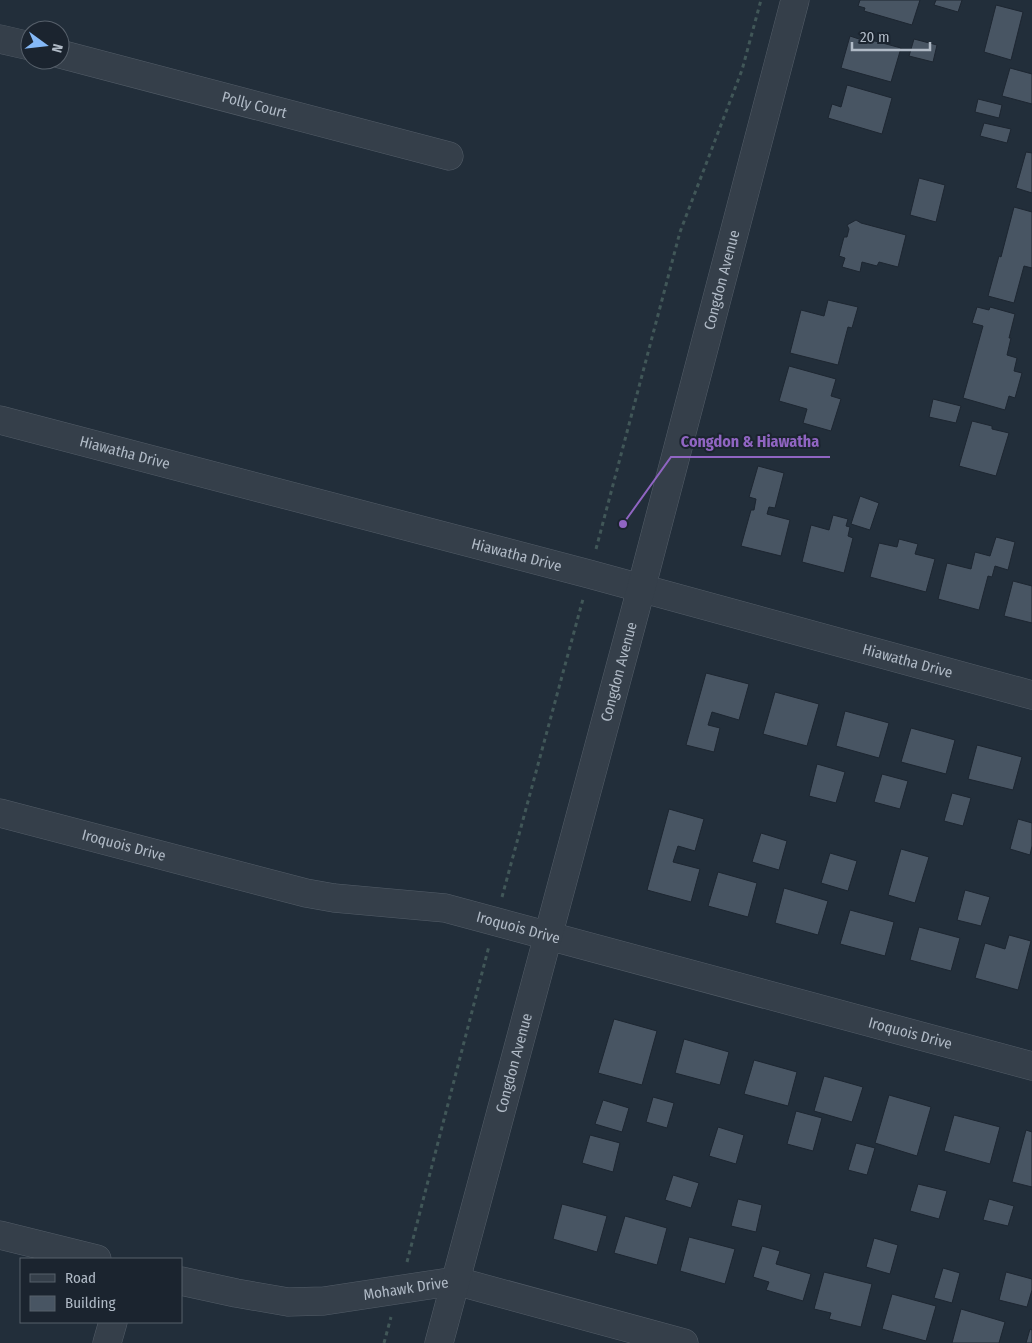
<svg xmlns="http://www.w3.org/2000/svg" width="1032" height="1343" viewBox="0 0 1032 1343" font-family="'Fira Sans Condensed',sans-serif">
<style>
.building{fill:#485563;stroke:#1d2631}
.lines{fill:none;stroke-linecap:round;stroke-linejoin:round}
.minor-casing{stroke:#535d68;stroke-width:29}
.path{stroke:#415758;stroke-width:3;stroke-dasharray:4 4;stroke-linecap:butt}
.minor{stroke:#353f4a;stroke-width:28}
.labels{text-anchor:middle;dominant-baseline:central;stroke-width:4;stroke-linejoin:round;paint-order:stroke}
.street-label{font-size:15px;fill:#b0bac6;stroke:#1b242f}
.leader{fill:none;stroke:#9065c2;stroke-width:2}
.callout-dot{fill:#9065c2;stroke:#1b242f;stroke-width:2}
.callout-label{font-size:16px;text-anchor:middle;font-weight:bold;fill:#9065c2;stroke:#1b242f;stroke-width:4;stroke-linejoin:round;paint-order:stroke}
</style>
<rect width="100%" height="100%" fill="#222e3a"/>
<g class="building">
<polygon points="860,0 920,0 912,25 864,11 865,8 858,6"/>
<polygon points="936,0 962,0 958,12 934,5"/>
<polygon points="996,5 1023,12 1011,60 984,52"/>
<polygon points="850,36 859,39 860,37 901,48 891,82 841,68"/>
<polygon points="914,39 937,45 933,62 909,56"/>
<polygon points="1010,68 1032,74 1032,104 1002,96"/>
<polygon points="847,85 892,98 882,134 828,118 832,104 841,107"/>
<polygon points="978,99 1002,105 999,118 975,112"/>
<polygon points="984,123 1011,129 1007,143 980,136"/>
<polygon points="1026,152 1032,153 1032,193 1016,188"/>
<polygon points="919,178 945,185 936,222 910,215"/>
<polygon points="1014,207 1032,212 1032,268 1024,266 1014,303 988,296 999,256 1001,257"/>
<polygon points="856,220 861,223 906,235 898,267 879,262 877,266 862,262 860,272 842,267 845,258 839,256 844,237 847,237 849,229 847,225"/>
<polygon points="828,300 858,307 852,328 848,327 838,365 790,353 801,310 824,316"/>
<polygon points="977,307 989,310 990,307 1015,314 1009,338 1011,338 1007,355 1017,358 1014,371 1022,373 1015,398 1009,396 1005,410 963,398 983,326 972,323"/>
<polygon points="789,366 836,379 831,396 841,399 831,431 803,423 807,409 779,401"/>
<polygon points="933,399 961,406 956,423 929,417"/>
<polygon points="972,421 992,426 992,429 1009,433 996,476 959,466"/>
<polygon points="758,466 784,473 775,508 769,507 767,514 790,520 781,556 741,546 751,510 754,510 756,499 749,497"/>
<polygon points="860,496 879,503 870,530 851,524"/>
<polygon points="833,515 848,519 846,526 850,527 848,536 853,538 844,573 802,562 811,525 829,530"/>
<polygon points="996,537 1015,542 1008,570 995,566 992,577 988,576 979,610 938,599 947,563 971,569 975,552 990,556"/>
<polygon points="899,539 918,544 915,554 935,559 926,592 870,577 879,543 897,547"/>
<polygon points="1013,581 1032,586 1032,623 1004,616"/>
<polygon points="706,673 749,684 739,720 712,712 708,725 720,728 714,752 686,745"/>
<polygon points="775,692 819,704 807,746 763,734"/>
<polygon points="845,711 889,723 879,758 836,746"/>
<polygon points="911,728 955,740 946,774 901,762"/>
<polygon points="977,745 1022,757 1013,790 968,779"/>
<polygon points="817,764 845,772 836,803 809,796"/>
<polygon points="882,774 908,781 900,809 874,802"/>
<polygon points="952,793 971,798 963,826 944,821"/>
<polygon points="669,809 704,819 695,851 678,846 673,862 700,869 691,902 647,890"/>
<polygon points="1018,819 1032,823 1032,846 1030,855 1010,849"/>
<polygon points="761,833 787,841 779,870 752,862"/>
<polygon points="901,849 929,857 915,903 888,895"/>
<polygon points="830,853 857,861 848,891 821,883"/>
<polygon points="718,872 757,883 748,917 708,906"/>
<polygon points="784,888 828,901 818,935 775,923"/>
<polygon points="965,890 990,897 981,926 957,920"/>
<polygon points="850,910 894,922 885,956 840,944"/>
<polygon points="919,927 960,938 951,971 910,960"/>
<polygon points="1009,935 1031,941 1018,990 975,978 985,943 1005,949"/>
<polygon points="614,1019 657,1031 642,1085 598,1073"/>
<polygon points="684,1039 729,1052 720,1085 675,1073"/>
<polygon points="754,1060 797,1072 788,1106 744,1094"/>
<polygon points="824,1076 863,1087 852,1122 814,1111"/>
<polygon points="889,1095 931,1107 917,1156 875,1143"/>
<polygon points="653,1097 674,1103 667,1128 646,1122"/>
<polygon points="603,1100 629,1108 622,1132 595,1124"/>
<polygon points="796,1111 822,1118 813,1151 787,1144"/>
<polygon points="954,1115 1000,1127 990,1164 944,1151"/>
<polygon points="718,1127 744,1135 736,1164 709,1156"/>
<polygon points="1026,1130 1032,1132 1032,1187 1012,1182"/>
<polygon points="590,1135 620,1143 613,1172 582,1163"/>
<polygon points="856,1143 875,1148 867,1175 848,1170"/>
<polygon points="673,1175 699,1183 691,1208 665,1200"/>
<polygon points="918,1184 947,1191 939,1219 910,1211"/>
<polygon points="738,1199 762,1205 756,1232 731,1226"/>
<polygon points="989,1199 1014,1206 1008,1226 983,1220"/>
<polygon points="562,1204 607,1216 597,1252 553,1239"/>
<polygon points="625,1216 667,1228 657,1265 614,1253"/>
<polygon points="689,1237 735,1249 725,1284 680,1271"/>
<polygon points="874,1238 898,1245 890,1274 866,1267"/>
<polygon points="762,1246 780,1251 776,1264 811,1274 803,1301 766,1290 769,1282 753,1277"/>
<polygon points="943,1268 960,1273 952,1303 934,1298"/>
<polygon points="824,1272 872,1284 861,1327 829,1319 831,1313 814,1309"/>
<polygon points="1006,1272 1032,1279 1032,1290 1027,1307 999,1300"/>
<polygon points="892,1294 936,1306 926,1341 882,1329"/>
<polygon points="961,1309 1005,1322 999,1343 952,1343"/>
<polygon points="1030,1329 1032,1330 1032,1343 1026,1343"/>
</g>
<g class="lines">
<g class="minor-casing">
<g id="minor">
<polyline points="0,39 30,46"/>
<path id="s1" d="M60,54L449,156"/>
<path id="s2" d="M0,420L589,574L1032,695"/>
<path id="s3" d="M0,813L306,893L334,898L445,908L1032,1066"/>
<polyline points="0,1235 97,1259"/>
<path id="s4" d="M181,1281L236,1293L288,1302L324,1301L456,1281L684,1343"/>
<polyline points="107,1343 113,1322"/>
<path id="s5" d="M439,1343L641,589L795,0"/>
</g>
</g>
<g class="path">
<polyline points="596,549 680,232 742,70 761,0"/>
<polyline points="502,897 583,599"/>
<polyline points="407,1262 489,946"/>
<polyline points="384,1343 391,1317"/>
</g>
<use href="#minor" class="minor"/>
</g>
<g class="labels">
<g class="street-label">
<text stroke="none"><textPath href="#s1" startOffset="201">Polly Court</textPath></text>
<text stroke="none"><textPath href="#s5" startOffset="1100">Congdon Avenue</textPath></text>
<text stroke="none"><textPath href="#s2" startOffset="129">Hiawatha Drive</textPath></text>
<text stroke="none"><textPath href="#s2" startOffset="534">Hiawatha Drive</textPath></text>
<text stroke="none"><textPath href="#s2" startOffset="939">Hiawatha Drive</textPath></text>
<text stroke="none"><textPath href="#s5" startOffset="695">Congdon Avenue</textPath></text>
<text stroke="none"><textPath href="#s3" startOffset="128">Iroquois Drive</textPath></text>
<text stroke="none"><textPath href="#s3" startOffset="532">Iroquois Drive</textPath></text>
<text stroke="none"><textPath href="#s3" startOffset="938">Iroquois Drive</textPath></text>
<text stroke="none"><textPath href="#s5" startOffset="290">Congdon Avenue</textPath></text>
<text stroke="none"><textPath href="#s4" startOffset="228">Mohawk Drive</textPath></text>
</g>
</g>
<path class="leader" d="M623 524L671 457H830"/>
<circle class="callout-dot" cx="623" cy="524" r="5"/>
<g class="callout-label">
<text x="750" y="447">Congdon &amp; Hiawatha</text>
</g>
<rect x="20" y="1258" width="162" height="65" fill="#1b242f" stroke="#57606b"/>
<rect x="30" y="1274" width="25" height="8" fill="#353f4a" stroke="#57606b"/>
<text x="65" y="1283" font-size="15" fill="#b0bac6">Road</text>
<rect x="30" y="1296" width="25" height="15" fill="#485563" stroke="#57606b"/>
<text x="65" y="1308" font-size="15" fill="#b0bac6">Building</text>
<g transform="translate(45 45) rotate(105)"><circle r="24" fill="#1b242f" stroke="#57606b"/>
<path d="M0-4L9 19L0 12L-9 19Z" fill="#85b9f7"/>
<text y="-8" font-size="14" font-weight="bold" text-anchor="middle" fill="#b0bac6">N</text>
</g>
<path d="M852 42v8h78v-8" fill="none" stroke="#b0bac6" stroke-width="2.5"/>
<text x="860" y="42" font-size="15" fill="#b0bac6" stroke="#1b242f" stroke-width="4" paint-order="stroke">20 m</text>
</svg>
